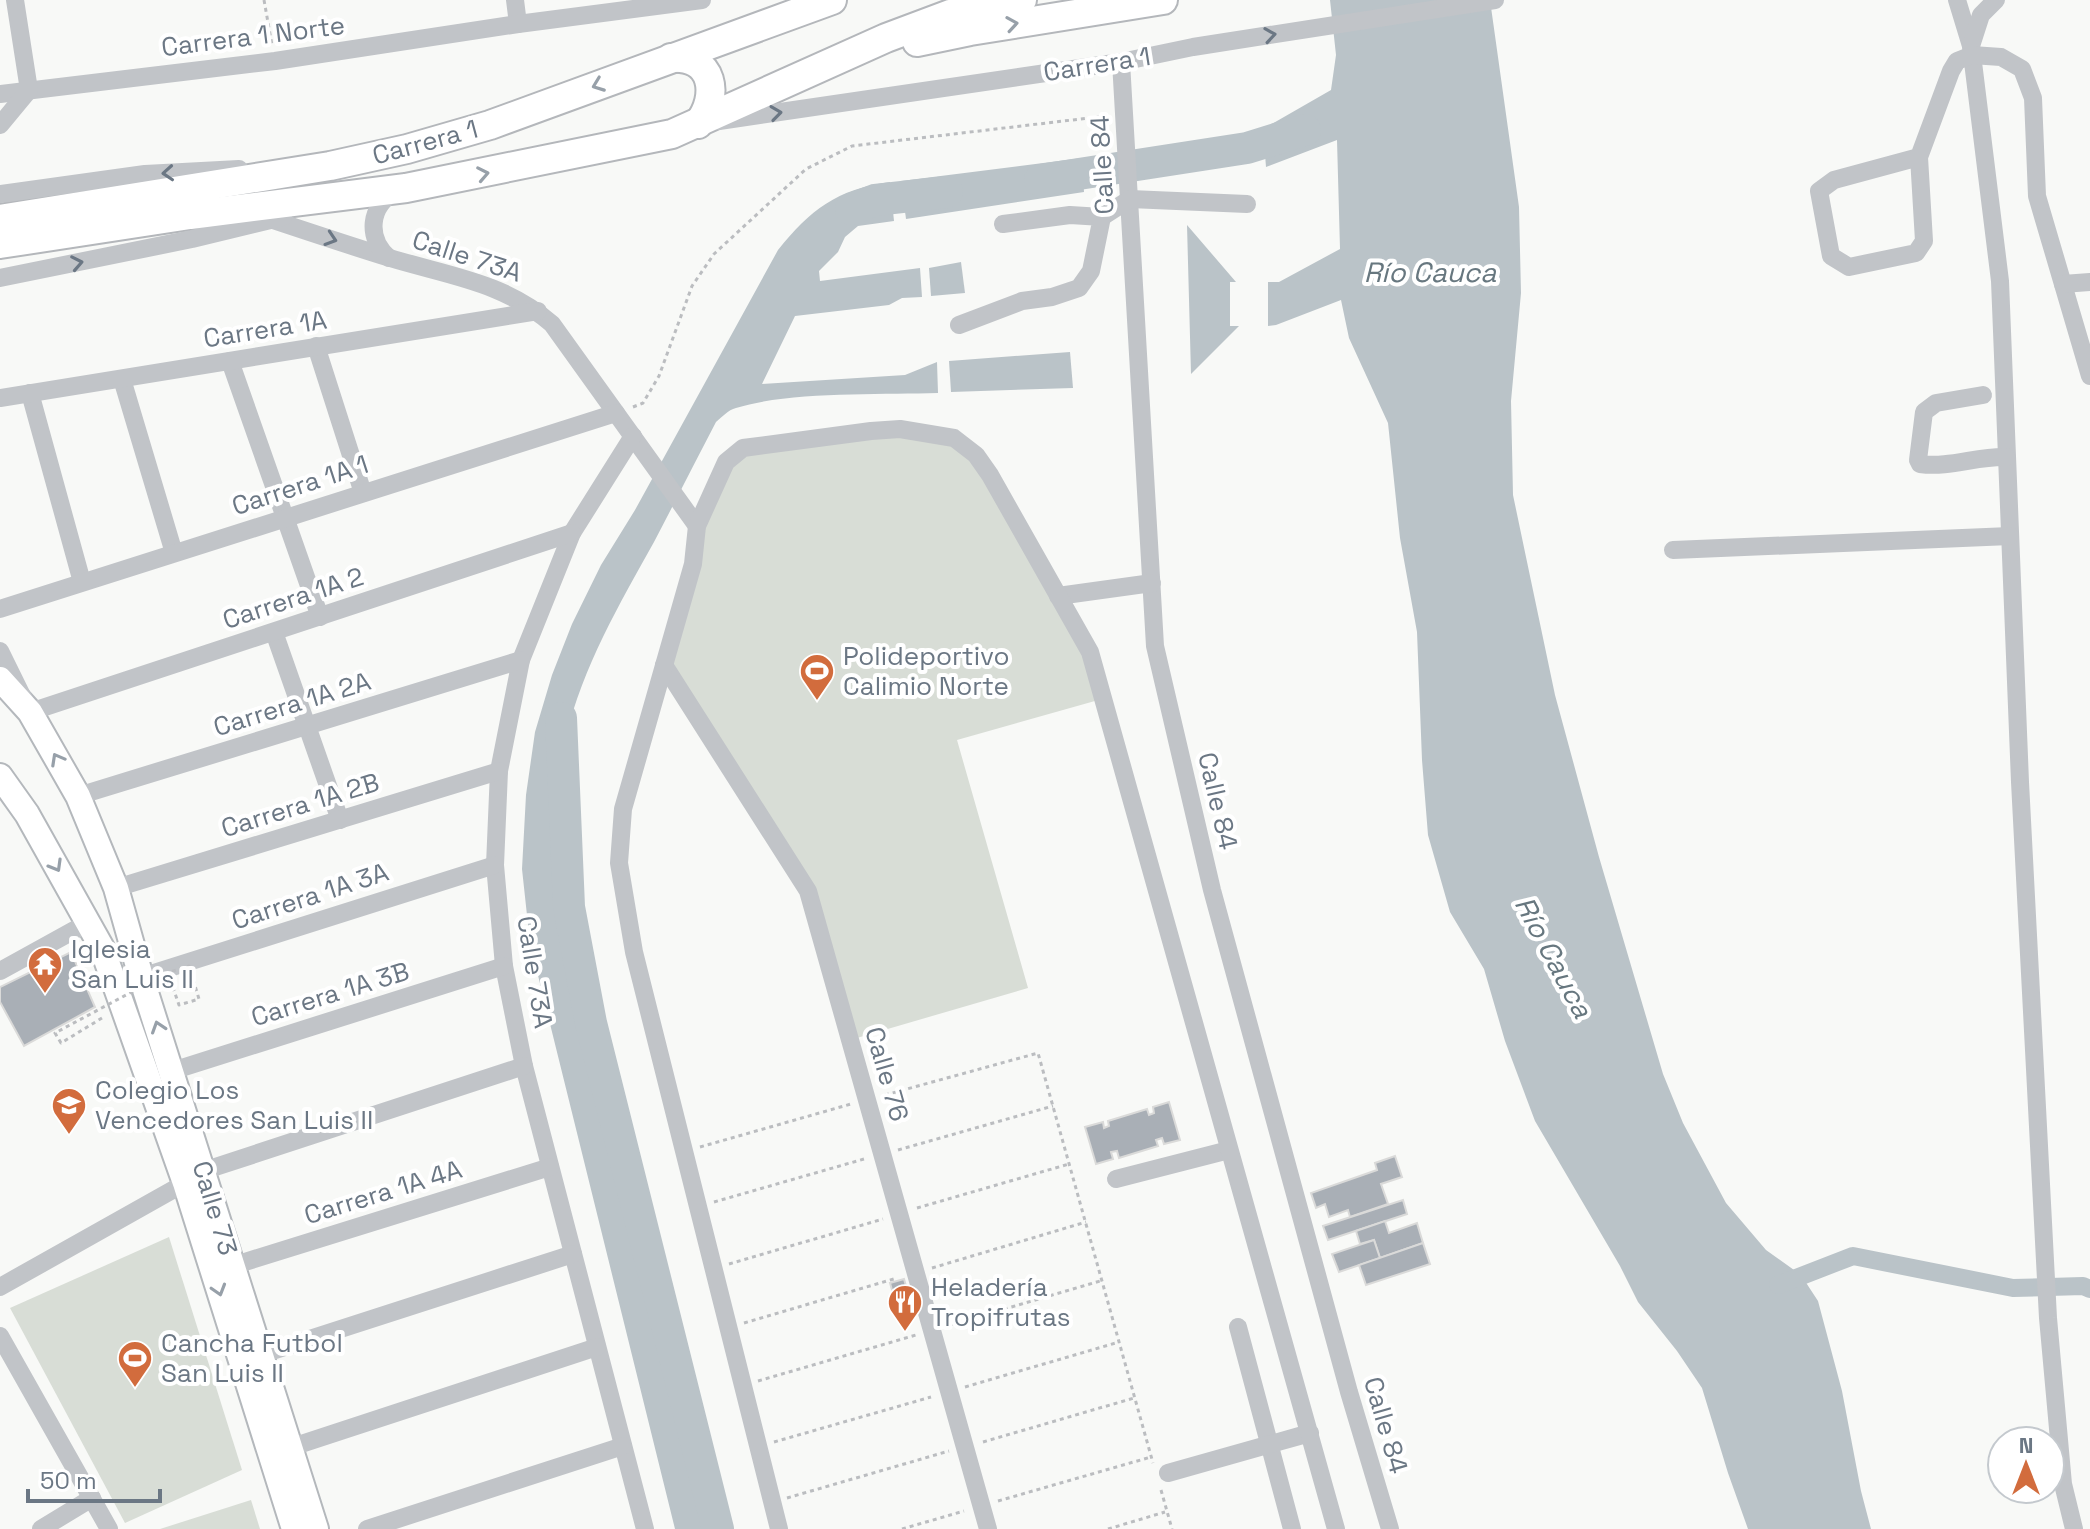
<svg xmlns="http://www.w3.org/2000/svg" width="2090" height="1529" viewBox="0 0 2090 1529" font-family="'Space Grotesk',sans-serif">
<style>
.green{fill:#d8ddd6}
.water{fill:#bac3c8}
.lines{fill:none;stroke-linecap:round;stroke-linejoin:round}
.canal{stroke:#bac3c8;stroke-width:18}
.river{stroke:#bac3c8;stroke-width:32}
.building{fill:#a9afb6;stroke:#dadad9;stroke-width:2}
.major-casing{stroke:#b4b8bc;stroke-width:28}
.highway-casing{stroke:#b4b7bb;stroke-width:32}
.path{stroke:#bbbdc0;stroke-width:3;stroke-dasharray:4 4;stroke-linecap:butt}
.minor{stroke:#c1c4c8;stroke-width:18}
.major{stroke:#fff;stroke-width:24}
.highway{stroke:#fff;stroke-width:28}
.path-bridge{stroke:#bbbdc0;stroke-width:3;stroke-dasharray:4 4;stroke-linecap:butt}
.oneway{stroke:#97a0a9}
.oneway2{stroke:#6b7784}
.labels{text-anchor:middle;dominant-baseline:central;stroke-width:8;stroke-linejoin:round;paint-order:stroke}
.street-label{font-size:26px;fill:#6b7784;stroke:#fff}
.poi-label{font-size:26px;fill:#6b7784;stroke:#fff;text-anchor:start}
.water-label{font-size:28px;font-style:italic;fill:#67777f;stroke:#fff}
</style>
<rect width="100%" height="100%" fill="#f8f9f7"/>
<g class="green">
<polygon points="871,431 954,438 976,455 1090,652 1102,699 957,740 1028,988 850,1040 815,912 664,665 697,545 736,453"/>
<polygon points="169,1237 242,1470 125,1523 10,1308"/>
<polygon points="251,1500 260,1529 160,1529"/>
</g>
<g class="water">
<polygon points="1330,0 1490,0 1519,207 1521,293 1511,401 1513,495 1555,695 1599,857 1663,1074 1683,1123 1726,1203 1766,1250 1801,1275 1818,1301 1842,1391 1861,1491 1871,1529 1748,1529 1728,1473 1702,1388 1677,1351 1638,1302 1620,1266 1535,1121 1505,1041 1484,969 1450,912 1428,835 1422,760 1417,632 1400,538 1388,423 1349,338 1341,300 1276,325 1268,326 1268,282 1279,282 1340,249 1337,140 1266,167 1263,129 1331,90 1336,55"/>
<polygon points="1082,158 1084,192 906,219 901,181"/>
<path d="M890,182L894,221L858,226L845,237L838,252L819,271L820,281L920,268L922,297L902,298L889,305L795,316L762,384L905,375L937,362L938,393C879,395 790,391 736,408C728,410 722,417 716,422C695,462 675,502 654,542C619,605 583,666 566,737C550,802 554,872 561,938L708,1529H675L530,943L522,869L526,795L535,732L552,675L572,624L601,565L635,510L778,250C810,210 837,189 890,182Z"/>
<polygon points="1187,225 1236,282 1230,282 1230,326 1239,326 1191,374"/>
<polygon points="961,262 965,293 931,296 929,268"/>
<polygon points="1070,352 1073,388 951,392 949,361"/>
</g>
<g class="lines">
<polyline class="canal" points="1778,1285 1853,1256 2013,1288 2083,1286 2090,1289"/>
<g class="river">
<polyline points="1040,180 1247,148 1305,130"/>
<polyline points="851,209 875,200 947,192"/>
<polyline points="561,718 569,907 591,1023 718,1529"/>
</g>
</g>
<g class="building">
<polygon points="71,952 95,1007 24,1046 0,1002 0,987"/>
<polygon points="1169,1102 1180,1140 1164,1144 1162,1138 1156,1140 1158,1146 1119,1158 1117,1151 1111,1152 1113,1159 1096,1164 1085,1127 1103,1122 1104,1128 1109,1126 1108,1121 1147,1109 1149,1115 1154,1113 1153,1107"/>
<polygon points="1395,1156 1402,1177 1381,1184 1388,1204 1350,1217 1348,1210 1329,1217 1325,1204 1316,1208 1311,1193 1377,1170 1375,1163"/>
<polygon points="1403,1200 1407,1214 1328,1240 1323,1226"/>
<polygon points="1385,1221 1389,1233 1417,1223 1423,1243 1380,1258 1374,1240 1360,1244 1356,1231"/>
<polygon points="1374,1240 1380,1258 1339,1272 1332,1254"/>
<polygon points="1423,1243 1430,1264 1366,1285 1359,1265"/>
<polygon points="904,1279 910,1300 896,1304 890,1283"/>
</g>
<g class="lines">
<g class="major-casing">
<g id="major">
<polyline points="0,679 30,712 78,796 116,888 141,977 316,1529"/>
<polyline points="0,776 27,814 102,948 185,1183 294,1529"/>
</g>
</g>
<g class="highway-casing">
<g id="highway">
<polyline points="917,42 970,31 1163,0"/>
<path d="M671,58C714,55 720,96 698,124"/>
<polyline points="0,219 330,166 407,149 490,125 832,0"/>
<polyline points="0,244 190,215 406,188 672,134 886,38 950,14 1022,0"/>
</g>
</g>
<g class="path">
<polyline points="264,0 272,45"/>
<polyline points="633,407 643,403 659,376 692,286 714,254 806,169 852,146 1106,116"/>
<polyline points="885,1095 1038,1053 1153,1463"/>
<polyline points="700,1147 851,1104"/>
<polyline points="898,1150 1053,1106"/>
<polyline points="714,1202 864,1159"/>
<polyline points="917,1208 1069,1164"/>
<polyline points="729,1264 883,1219"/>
<polyline points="932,1268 1086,1222"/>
<polyline points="744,1323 897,1278"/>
<polyline points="950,1325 1100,1281"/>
<polyline points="758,1381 916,1335"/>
<polyline points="965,1387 1119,1342"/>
<polyline points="774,1442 931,1397"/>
<polyline points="983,1442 1134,1398"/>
<polyline points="1161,1490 1172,1529"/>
<polyline points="787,1498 949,1451"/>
<polyline points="998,1501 1151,1457"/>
<polyline points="902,1529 964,1511"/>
<polyline points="1108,1529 1165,1512"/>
</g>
<g class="minor">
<polyline points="515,0 518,24"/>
<polyline points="1957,0 1971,46 2000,281 2020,782 2048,1318 2063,1484 2074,1529"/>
<polyline points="1971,46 1981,15 1996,0"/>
<polyline points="1121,62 1155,646 1212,890 1349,1392 1390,1529"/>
<polyline points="0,94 275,61 518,24 702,0"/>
<polyline points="719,121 1121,62 1193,47 1495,0"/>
<polyline points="0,125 29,90 15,0"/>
<polyline points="1919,157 1834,180 1819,191 1831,256 1849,267 1916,253 1924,241 1919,157 1951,71 1957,61 1972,55 2001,57 2022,69 2033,98 2037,196 2090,376"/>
<polyline points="0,194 145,174 239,169"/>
<polyline points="1102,217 1130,199 1247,204"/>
<path d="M273,220C312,233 351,246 390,258C449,276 504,282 552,324L697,526"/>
<path d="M389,258C366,238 369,206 396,191"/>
<polyline points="0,278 192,239 283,217"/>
<polyline points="2063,284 2090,282"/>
<polyline points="959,325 1022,301 1052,297 1079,288 1091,271 1102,217 1070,215 1003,224"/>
<polyline points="316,346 363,493"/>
<polyline points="230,361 320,617"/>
<polyline points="122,379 174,553"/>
<polyline points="30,393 82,582"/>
<path d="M1983,395L1936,403L1924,412L1918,460L1920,464C1950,468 1977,456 2006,457"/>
<polyline points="0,398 538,311"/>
<polyline points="633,436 572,533 521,660 499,771 495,865 504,966 524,1066 645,1529"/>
<polyline points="1673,550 2010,536"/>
<polyline points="1058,596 1152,583"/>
<polyline points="0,609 616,413"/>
<polyline points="274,632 340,820"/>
<polyline points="0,651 30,712 572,533"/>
<polyline points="664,665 808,891 988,1529"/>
<polyline points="78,796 521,660"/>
<polyline points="116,888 499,771"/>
<polyline points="0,971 89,922"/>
<polyline points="141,977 495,865"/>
<polyline points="172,1071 504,966"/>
<polyline points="203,1171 524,1066"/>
<polyline points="1116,1179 1229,1150"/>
<polyline points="232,1266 550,1167"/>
<polyline points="0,1287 185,1183"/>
<polyline points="1238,1327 1292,1529"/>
<polyline points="0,1336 109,1529"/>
<polyline points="260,1355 573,1254"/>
<polyline points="289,1448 597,1347"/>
<polyline points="1168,1473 1310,1433"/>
<polyline points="41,1529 92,1498"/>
<polyline points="367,1529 623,1446"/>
<polyline points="779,1529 634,952 619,863 623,809 693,564 697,526 726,462 743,448 871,431 900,429 954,438 976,455 990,475 1090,652 1336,1529"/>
</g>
<use href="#major" class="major"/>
<use href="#highway" class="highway"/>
<polyline class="path-bridge" points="102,1018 61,1043 55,1033 167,973 189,966 199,999 179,1005 171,982"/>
</g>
<defs><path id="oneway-chevron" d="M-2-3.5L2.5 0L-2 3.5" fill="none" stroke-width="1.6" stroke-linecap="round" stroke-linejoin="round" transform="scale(2)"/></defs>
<g class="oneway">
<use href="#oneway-chevron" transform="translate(1012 24) rotate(-9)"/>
<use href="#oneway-chevron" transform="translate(598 85) rotate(159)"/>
<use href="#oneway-chevron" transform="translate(483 174) rotate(-11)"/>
<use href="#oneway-chevron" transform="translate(57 759) rotate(-119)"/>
<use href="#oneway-chevron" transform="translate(56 866) rotate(60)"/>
<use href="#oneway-chevron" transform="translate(158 1027) rotate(-108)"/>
<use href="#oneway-chevron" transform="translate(219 1290) rotate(73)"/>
</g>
<g class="oneway2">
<use href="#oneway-chevron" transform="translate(1270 35) rotate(-9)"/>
<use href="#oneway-chevron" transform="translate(776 113) rotate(-8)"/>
<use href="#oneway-chevron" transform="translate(168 173) rotate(176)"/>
<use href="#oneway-chevron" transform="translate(331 239) rotate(18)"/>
<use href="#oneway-chevron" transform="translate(77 263) rotate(-11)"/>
</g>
<defs>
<g id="stadium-pin" transform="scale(1.8)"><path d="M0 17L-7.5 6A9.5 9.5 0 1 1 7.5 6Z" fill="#d26c3d" stroke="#fff"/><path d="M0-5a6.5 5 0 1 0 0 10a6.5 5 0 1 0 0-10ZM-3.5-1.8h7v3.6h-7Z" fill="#fff"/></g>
<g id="temple-pin" transform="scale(1.8)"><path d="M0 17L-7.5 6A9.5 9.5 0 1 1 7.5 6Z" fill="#d26c3d" stroke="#fff"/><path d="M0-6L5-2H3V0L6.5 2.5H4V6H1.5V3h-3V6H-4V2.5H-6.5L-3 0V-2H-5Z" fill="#fff"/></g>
<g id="school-pin" transform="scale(1.8)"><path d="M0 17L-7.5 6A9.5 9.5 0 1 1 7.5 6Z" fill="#d26c3d" stroke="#fff"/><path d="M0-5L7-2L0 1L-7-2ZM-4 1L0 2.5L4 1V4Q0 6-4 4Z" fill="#fff"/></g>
<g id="restaurant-pin" transform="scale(1.8)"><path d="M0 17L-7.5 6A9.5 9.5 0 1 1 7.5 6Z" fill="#d26c3d" stroke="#fff"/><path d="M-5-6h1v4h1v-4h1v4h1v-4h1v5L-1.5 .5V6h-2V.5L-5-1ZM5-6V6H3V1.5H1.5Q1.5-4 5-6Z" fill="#fff"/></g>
</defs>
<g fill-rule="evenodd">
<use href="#stadium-pin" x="817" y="671"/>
<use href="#temple-pin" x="45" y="964"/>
<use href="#school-pin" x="69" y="1105"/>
<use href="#restaurant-pin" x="905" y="1302"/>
<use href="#stadium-pin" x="135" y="1358"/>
</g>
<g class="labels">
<g class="street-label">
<text transform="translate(253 36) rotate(-7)">Carrera 1 Norte</text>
<text transform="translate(1097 64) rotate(-9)">Carrera 1</text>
<text transform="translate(425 142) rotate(-15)">Carrera 1</text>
<text transform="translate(1102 165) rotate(-93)">Calle 84</text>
<text transform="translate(467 256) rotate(18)">Calle 73A</text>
<text transform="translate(265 329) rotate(-9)">Carrera 1A</text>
<text transform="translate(300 485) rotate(-18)">Carrera 1A 1</text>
<text transform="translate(293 598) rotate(-18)">Carrera 1A 2</text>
<text transform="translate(292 704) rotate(-17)">Carrera 1A 2A</text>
<text transform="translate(1218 801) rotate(77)">Calle 84</text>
<text transform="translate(300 805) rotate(-17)">Carrera 1A 2B</text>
<text transform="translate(310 896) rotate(-18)">Carrera 1A 3A</text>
<text transform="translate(535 972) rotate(81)">Calle 73A</text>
<text transform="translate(330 994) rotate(-17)">Carrera 1A 3B</text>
<text transform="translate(887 1074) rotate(74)">Calle 76</text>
<text transform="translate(383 1192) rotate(-17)">Carrera 1A 4A</text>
<text transform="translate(215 1208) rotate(73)">Calle 73</text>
<text transform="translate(1386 1425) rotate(74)">Calle 84</text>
</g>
<g class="poi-label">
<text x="843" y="656">Polideportivo<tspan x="843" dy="30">Calimio Norte</tspan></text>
<text x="71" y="949">Iglesia<tspan x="71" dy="30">San Luis II</tspan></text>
<text x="95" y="1090">Colegio Los<tspan x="95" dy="30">Vencedores San Luis II</tspan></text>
<text x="931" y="1287">Heladería<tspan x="931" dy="30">Tropifrutas</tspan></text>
<text x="161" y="1343">Cancha Futbol<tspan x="161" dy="30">San Luis II</tspan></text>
</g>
<g class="water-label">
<text x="1430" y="272">Río Cauca</text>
<text transform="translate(1554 957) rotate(62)">Río Cauca</text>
</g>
</g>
<g transform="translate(2026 1465)"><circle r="38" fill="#ffffff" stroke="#c4c9ce" stroke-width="2"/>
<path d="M0-6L14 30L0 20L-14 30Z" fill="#d26c3d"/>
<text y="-12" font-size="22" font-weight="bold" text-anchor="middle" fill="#6b7784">N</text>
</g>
<path d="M28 1489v12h132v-12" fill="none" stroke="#6b7784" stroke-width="4"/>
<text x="40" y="1489" font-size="24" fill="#6b7784" stroke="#ffffff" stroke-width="6" paint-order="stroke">50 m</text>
</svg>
